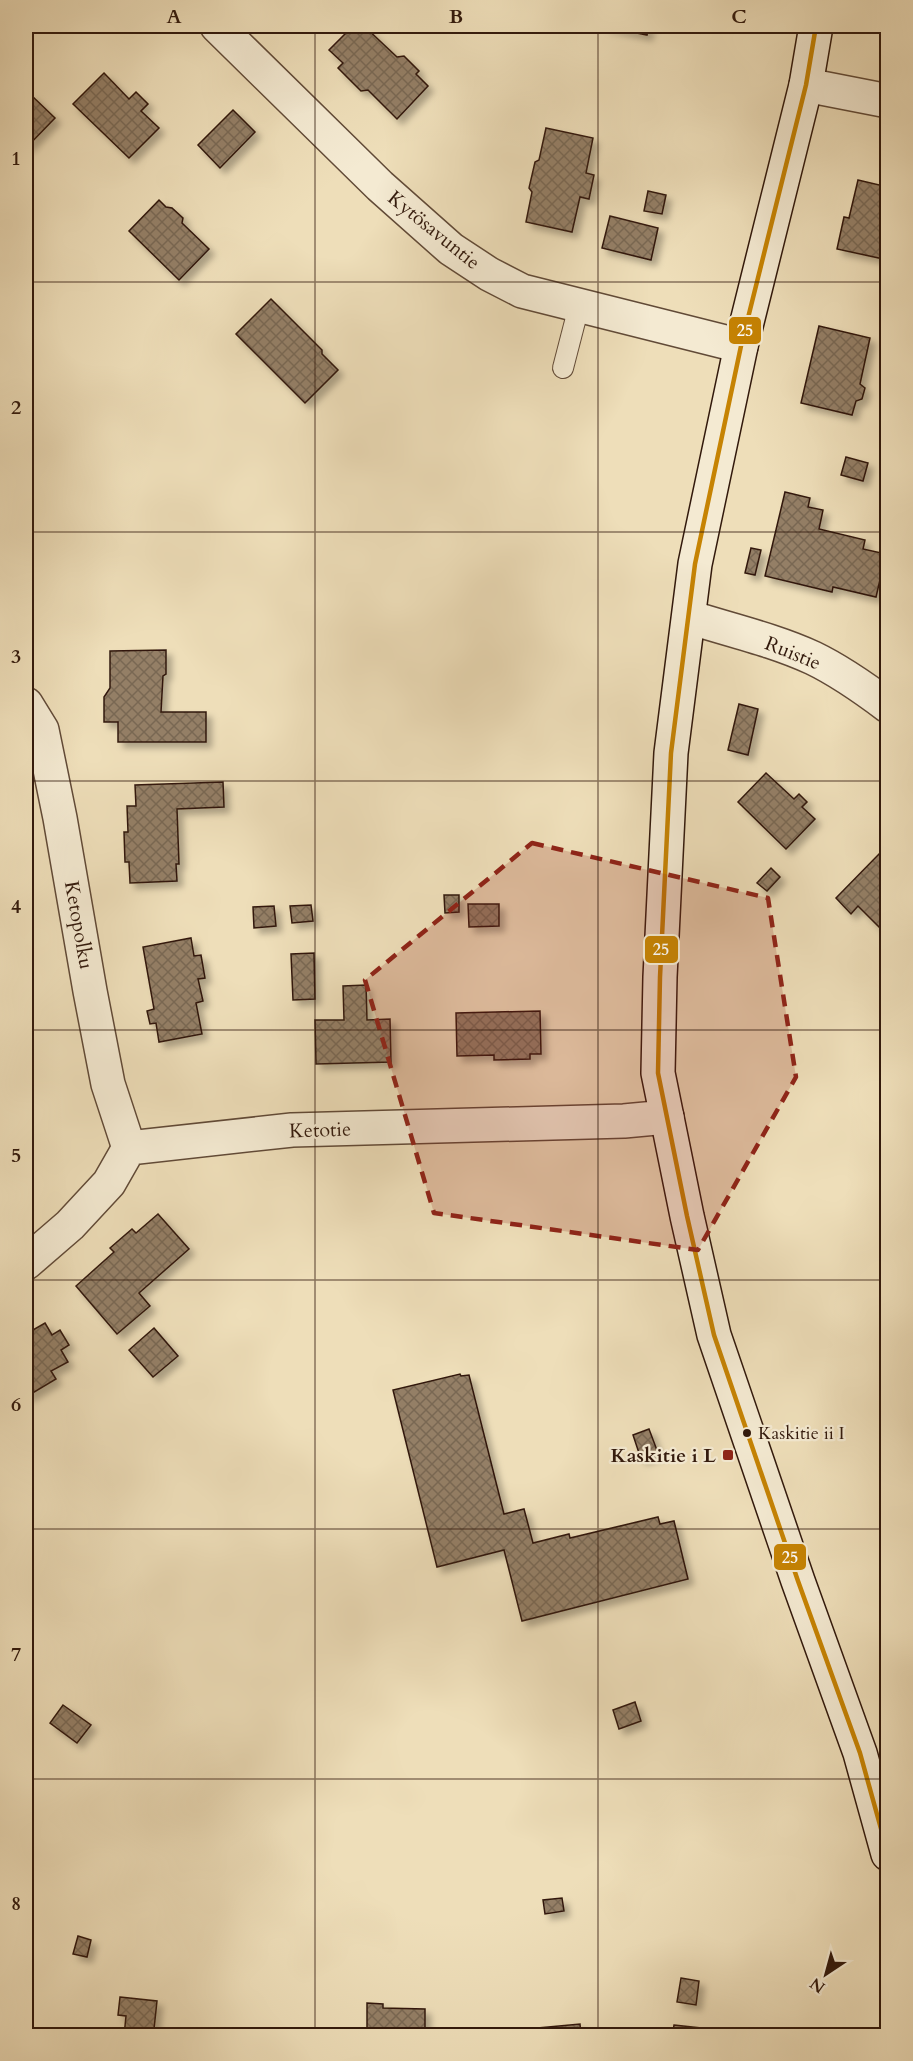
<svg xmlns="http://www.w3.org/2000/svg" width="913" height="2061" viewBox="0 0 913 2061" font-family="Cardo,serif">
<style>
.building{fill:url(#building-cross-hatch);stroke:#32190c;stroke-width:1.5;filter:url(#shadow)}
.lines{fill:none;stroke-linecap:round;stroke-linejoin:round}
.lane-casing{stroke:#614a37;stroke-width:22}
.street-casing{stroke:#614a37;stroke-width:36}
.secondary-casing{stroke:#32190c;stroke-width:36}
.lane{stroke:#f4ead2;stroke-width:20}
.street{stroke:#f4ead2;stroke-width:33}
.secondary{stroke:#f4ead2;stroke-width:33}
.bus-1-casing{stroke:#f4ead2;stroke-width:9}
.bus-1{stroke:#c68303;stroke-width:4.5}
.marked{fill:#8f2418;fill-opacity:0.2;stroke:#8f2418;stroke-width:4.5;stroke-dasharray:12 8;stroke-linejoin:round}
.grid{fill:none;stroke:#32190c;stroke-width:1.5;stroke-opacity:0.55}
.bus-dot{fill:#32190c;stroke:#f4ead2;stroke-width:2}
.poi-dot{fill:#8f2418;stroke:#f4ead2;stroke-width:2}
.labels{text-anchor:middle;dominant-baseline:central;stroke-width:4.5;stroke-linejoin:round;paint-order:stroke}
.bus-label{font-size:18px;fill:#32190c;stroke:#f4ead2;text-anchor:start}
.street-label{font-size:20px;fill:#32190c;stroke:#f4ead2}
.poi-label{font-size:20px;font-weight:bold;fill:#32190c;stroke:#f4ead2;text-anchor:end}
.line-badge{stroke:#f4ead2;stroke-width:2}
.badge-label{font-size:16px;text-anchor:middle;font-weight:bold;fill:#fff}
.neatline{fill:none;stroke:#32190c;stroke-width:2}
.grid-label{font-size:20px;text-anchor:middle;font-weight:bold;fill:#32190c}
</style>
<defs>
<pattern id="building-cross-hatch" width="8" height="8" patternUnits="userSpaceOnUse" patternTransform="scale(1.5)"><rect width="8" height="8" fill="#947f66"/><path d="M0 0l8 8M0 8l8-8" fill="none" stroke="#796752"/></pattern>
<filter id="shadow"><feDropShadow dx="5.5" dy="5.5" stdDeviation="3" flood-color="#0004"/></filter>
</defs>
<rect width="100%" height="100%" fill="#eedeb9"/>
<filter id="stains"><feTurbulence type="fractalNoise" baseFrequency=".00333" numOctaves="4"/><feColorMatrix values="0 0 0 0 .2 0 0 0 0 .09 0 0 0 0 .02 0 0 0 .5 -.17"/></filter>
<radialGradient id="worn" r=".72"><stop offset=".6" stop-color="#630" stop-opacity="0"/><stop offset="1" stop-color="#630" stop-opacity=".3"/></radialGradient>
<g class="building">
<polygon points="353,26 364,26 397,57 404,56 419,71 416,74 428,86 397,119 368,90 361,91 338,68 343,63 329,50"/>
<polygon points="603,26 649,26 647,35"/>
<polygon points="885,26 888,26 888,41 881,40"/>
<polygon points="104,73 129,99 136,92 148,104 141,111 159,128 129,158 73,104"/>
<polygon points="30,94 55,118 26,148 26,99"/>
<polygon points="233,110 255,132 220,168 198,145"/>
<polygon points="546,128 593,138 586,173 594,175 589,199 580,197 572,232 526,222 532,192 529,188 535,162 539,160"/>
<polygon points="858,180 888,187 888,260 837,249 844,217 849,218"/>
<polygon points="648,191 666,195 662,214 644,211"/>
<polygon points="159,200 166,207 172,208 183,218 182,223 209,249 179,280 129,231"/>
<polygon points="610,216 658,228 651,260 602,248"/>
<polygon points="271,299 322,350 322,354 338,370 305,403 236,334"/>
<polygon points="819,326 870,338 860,384 865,388 862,399 856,401 852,415 801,403"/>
<polygon points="846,457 868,463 863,481 841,475"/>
<polygon points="785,492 810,498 808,507 823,510 819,529 865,540 863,549 886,554 876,597 833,587 832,592 765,576"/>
<polygon points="751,548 761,550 755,575 745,573"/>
<polygon points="166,650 166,674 163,676 161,712 206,712 206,742 118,742 118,722 104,722 104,697 110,688 110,651"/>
<polygon points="739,704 758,709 748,755 728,750"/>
<polygon points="766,773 794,799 799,794 807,802 802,807 815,819 786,849 738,802"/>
<polygon points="223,782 224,807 177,809 179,864 176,864 177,881 130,883 129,862 125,862 124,832 128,832 127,806 136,806 135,785"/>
<polygon points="880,853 888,860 888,929 885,927 880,928 858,906 851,914 836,898"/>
<polygon points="771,868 780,877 767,891 757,883"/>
<polygon points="444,895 459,895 459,912 445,913"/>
<polygon points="468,904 499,904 499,926 469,927"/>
<polygon points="311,905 313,921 292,923 290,906"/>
<polygon points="274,906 276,926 254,928 253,907"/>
<polygon points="191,938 194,956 201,955 205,978 198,979 203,1001 196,1003 202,1034 159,1042 156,1023 150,1024 147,1011 154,1009 143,947"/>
<polygon points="314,953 315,999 293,1000 291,954"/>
<polygon points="366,985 367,1020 390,1019 391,1062 316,1064 315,1020 344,1020 343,986"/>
<polygon points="540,1011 541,1054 530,1054 530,1059 494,1060 494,1055 457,1056 456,1013"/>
<polygon points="158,1214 189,1249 139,1293 150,1306 117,1334 76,1286 114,1252 110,1248 132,1229 136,1233"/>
<polygon points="45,1323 52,1335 60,1330 69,1345 61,1350 68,1362 51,1371 56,1379 26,1397 26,1334"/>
<polygon points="154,1328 178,1356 153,1377 129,1350"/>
<polygon points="460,1374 461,1376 469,1375 504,1514 524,1509 533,1543 569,1534 570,1538 658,1517 660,1524 674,1521 688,1579 522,1621 504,1550 437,1567 393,1390"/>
<polygon points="649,1429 658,1453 641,1459 633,1435"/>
<polygon points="635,1702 641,1721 619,1729 613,1710"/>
<polygon points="63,1705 91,1725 77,1743 50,1723"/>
<polygon points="562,1898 564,1911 545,1914 543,1900"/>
<polygon points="78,1936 91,1940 87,1957 73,1954"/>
<polygon points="681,1978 699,1981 696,2005 677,2002"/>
<polygon points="120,1997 157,2001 154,2029 188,2033 187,2036 124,2036 126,2016 118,2015"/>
<polygon points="367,2003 383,2004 383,2008 425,2009 425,2035 367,2034"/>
<polygon points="580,2024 581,2036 538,2036 538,2028"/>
<polygon points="674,2025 720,2030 760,2036 672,2036"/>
</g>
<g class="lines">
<g class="lane-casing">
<polyline id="lane" points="563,368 579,306"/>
</g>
<g class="street-casing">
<g id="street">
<polyline points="217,26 380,186 451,249 489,274 522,291 741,346"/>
<polyline points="806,85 888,101"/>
<path d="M689,617C730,630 774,640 813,658C840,671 864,688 888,706"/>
<polyline points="26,704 42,730 60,818 90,991 108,1084 129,1148"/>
<polyline points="26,1263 70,1225 109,1183 129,1148 292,1130 624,1121 667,1117"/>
</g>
</g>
<g class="secondary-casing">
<polyline id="secondary" points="816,26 806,85 741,346 695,564 671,753 660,977 658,1073 687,1216 714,1335 798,1581 860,1753 888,1854"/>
</g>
<use href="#lane" class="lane"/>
<use href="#street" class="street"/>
<use href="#secondary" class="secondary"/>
<g class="bus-1-casing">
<polyline id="bus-1" points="816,26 806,85 741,346 695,564 671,753 660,977 658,1073 687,1216 714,1335 798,1581 860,1753 888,1854"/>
</g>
<use href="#bus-1" class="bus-1"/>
</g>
<path class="marked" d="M532,843L768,898L796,1077L698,1250L434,1213L365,980Z"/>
<path class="grid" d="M315,26V2036M598,26V2036M26,282H888M26,532H888M26,781H888M26,1030H888M26,1280H888M26,1529H888M26,1779H888"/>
<circle class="bus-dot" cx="747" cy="1433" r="5"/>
<rect class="poi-dot" x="722" y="1449" width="12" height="12" rx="3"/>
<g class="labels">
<g class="bus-label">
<text x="758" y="1433">Kaskitie ii I</text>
</g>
<g class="street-label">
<text transform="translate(434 230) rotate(39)">Kytösavuntie</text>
<text transform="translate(793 653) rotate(22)">Ruistie</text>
<text transform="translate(79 925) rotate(80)">Ketopolku</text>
<text transform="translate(320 1130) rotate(-2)">Ketotie</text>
</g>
<g class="poi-label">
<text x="716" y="1455">Kaskitie i L</text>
</g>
</g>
<g class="line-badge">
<rect x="728" y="316" width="34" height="29" rx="6" fill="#c68303"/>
<rect x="644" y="935" width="35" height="29" rx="6" fill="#c68303"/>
<rect x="773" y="1543" width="34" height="28" rx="6" fill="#c68303"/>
</g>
<g class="badge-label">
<text x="745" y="336">25</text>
<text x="661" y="955">25</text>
<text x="790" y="1563">25</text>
</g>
<rect width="913" height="2061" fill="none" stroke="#eedeb9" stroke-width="66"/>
<g transform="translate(826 1974) rotate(216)" stroke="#f4ead2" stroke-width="4.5" paint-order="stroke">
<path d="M0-4.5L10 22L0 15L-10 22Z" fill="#32190c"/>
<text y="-9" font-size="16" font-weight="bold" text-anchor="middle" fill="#32190c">N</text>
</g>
<rect x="33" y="33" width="847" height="1995" class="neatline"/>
<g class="grid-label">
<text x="174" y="23">A</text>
<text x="456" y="23">B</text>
<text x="739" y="23">C</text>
<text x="16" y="165">1</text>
<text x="16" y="414">2</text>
<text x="16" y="663">3</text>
<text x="16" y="913">4</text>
<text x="16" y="1162">5</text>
<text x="16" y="1411">6</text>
<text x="16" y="1661">7</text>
<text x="16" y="1910">8</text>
</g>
<rect width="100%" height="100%" filter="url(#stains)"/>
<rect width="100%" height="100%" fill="url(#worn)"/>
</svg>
